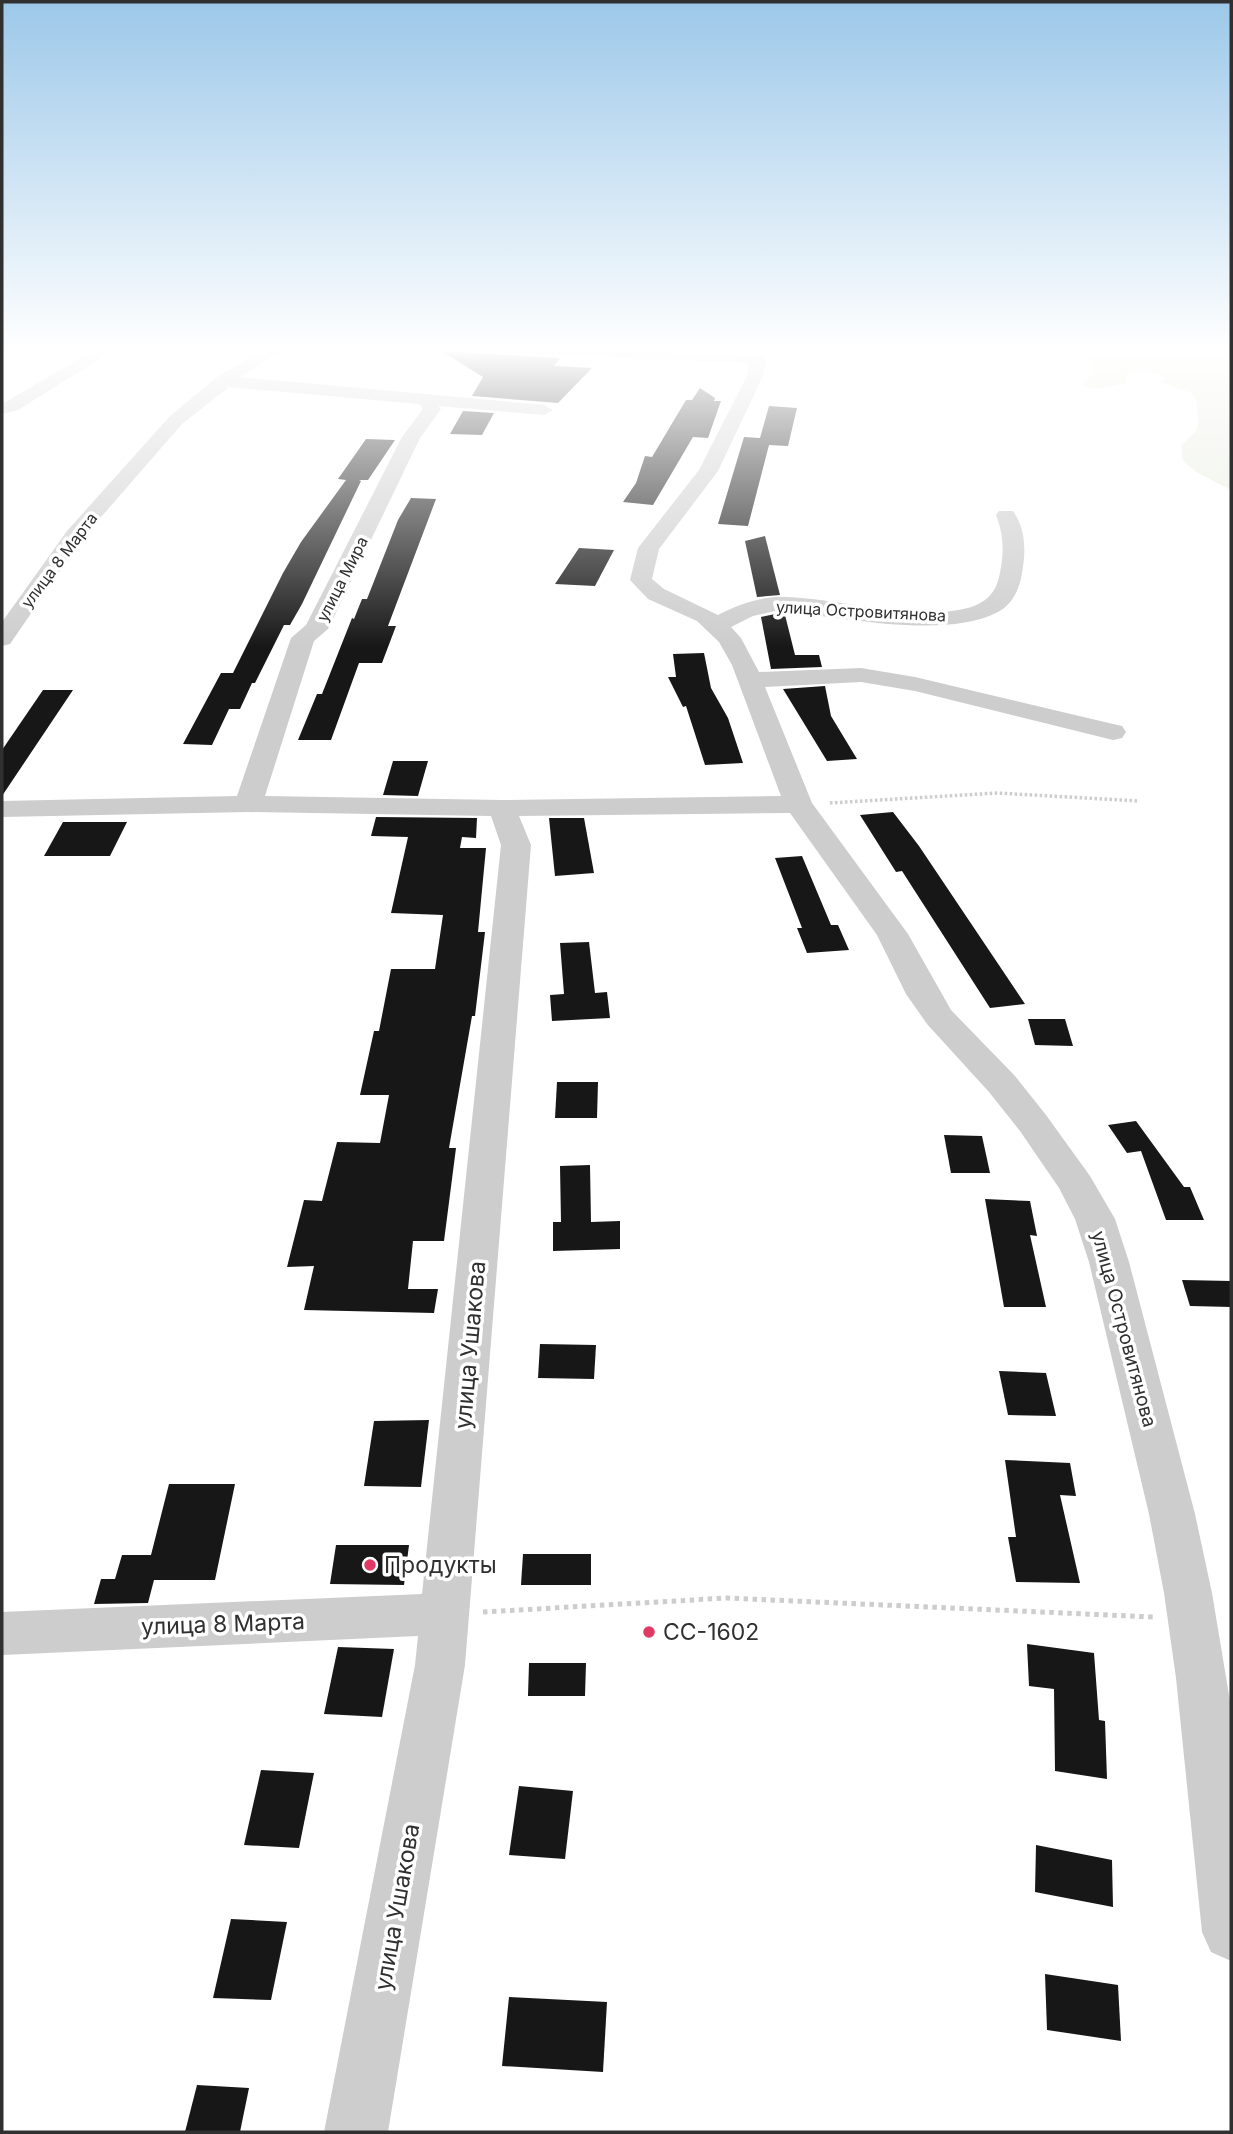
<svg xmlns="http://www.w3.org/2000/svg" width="1233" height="2134" viewBox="0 0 1233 2134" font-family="Inter,sans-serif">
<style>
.green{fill:#e8ecde}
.building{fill:#171717}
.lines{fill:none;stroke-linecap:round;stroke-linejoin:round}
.path-far2{stroke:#cdcdcd;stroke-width:2.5;stroke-dasharray:2 2;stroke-linecap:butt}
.path-far1{stroke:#cdcdcd;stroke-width:3.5;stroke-dasharray:2.5 2.5;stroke-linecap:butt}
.path{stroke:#cdcdcd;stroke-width:5;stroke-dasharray:4.5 4.5;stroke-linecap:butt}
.minor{fill:#cdcdcd;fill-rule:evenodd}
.poi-dot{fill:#e03964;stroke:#fff;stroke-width:2.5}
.labels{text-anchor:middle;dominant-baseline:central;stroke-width:7;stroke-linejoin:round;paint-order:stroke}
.far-street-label{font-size:16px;fill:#303030;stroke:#fff}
.street-label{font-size:19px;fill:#303030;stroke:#fff}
.near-street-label{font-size:23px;fill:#303030;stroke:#fff}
.near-poi-label{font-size:23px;fill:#303030;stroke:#fff;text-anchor:start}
</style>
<rect width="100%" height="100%" fill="#fff"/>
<path class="green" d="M1085,348H1231V490L1198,473L1183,461L1181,446L1195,432L1199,422L1196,399L1190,392L1159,382L1165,379C1156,371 1141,372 1129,373L1125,377L1126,383C1111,387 1098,391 1083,385L1094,372Z"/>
<g class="building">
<polygon points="441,351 560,358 554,366 592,368 558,403 472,396 483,377"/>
<polygon points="700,388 715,398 714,401 721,401 708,438 693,437 653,505 623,502 636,483 645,456 652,457 686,400 692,400"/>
<polygon points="769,406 797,408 788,446 769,445 748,526 718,524 744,437 760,438"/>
<polygon points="463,411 494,413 482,435 450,434"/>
<polygon points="366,439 395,440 368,480 359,480 361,481 302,604 290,625 284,625 255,683 252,683 240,709 229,709 212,745 183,744 221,673 233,673 283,573 301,542 346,480 338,479"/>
<polygon points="411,498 436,499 388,626 396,626 382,663 359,663 331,740 298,740 317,694 322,694 352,618 354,619 362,599 367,599 398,520"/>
<polygon points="765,536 780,595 757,597 745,541"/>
<polygon points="579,548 614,550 595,586 555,584"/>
<polygon points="775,614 785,615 795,655 819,655 822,667 771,669 761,617"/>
<polygon points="704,653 711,688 728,718 743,763 705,765 686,706 683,707 668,677 676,677 673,654"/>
<polygon points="825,686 831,716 857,759 827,761 783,689"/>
<polygon points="43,690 73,690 2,796 2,750"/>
<polygon points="393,761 428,761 418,796 383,795"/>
<polygon points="893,812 919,846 1025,1004 990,1008 902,871 896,872 860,815"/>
<polygon points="376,817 477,818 476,838 462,837 460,848 486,848 478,932 485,932 475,1016 472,1016 449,1148 456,1148 444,1241 413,1241 408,1289 438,1289 434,1313 304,1310 314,1266 287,1267 304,1200 322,1201 337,1142 380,1143 389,1095 360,1095 374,1031 379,1031 391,969 435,969 443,915 391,913 408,837 371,836"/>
<polygon points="549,818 584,818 594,873 555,876"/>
<polygon points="63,822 127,822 110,856 44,856"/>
<polygon points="802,856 831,925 838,925 849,950 807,953 797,928 802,928 775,858"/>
<polygon points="589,942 595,993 607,992 610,1018 552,1021 550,995 564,994 560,943"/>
<polygon points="1028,1019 1065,1019 1073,1046 1035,1045"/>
<polygon points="557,1082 598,1082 597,1118 555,1118"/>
<polygon points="1136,1121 1184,1187 1190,1187 1204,1220 1166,1220 1141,1151 1127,1153 1108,1125"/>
<polygon points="944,1135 982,1136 990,1173 951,1173"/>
<polygon points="590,1165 591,1222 620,1221 620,1249 553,1251 553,1222 561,1222 560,1166"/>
<polygon points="985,1199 1030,1201 1037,1236 1030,1235 1046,1307 1004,1307"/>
<polygon points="1182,1280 1231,1281 1231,1307 1190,1306"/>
<polygon points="540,1344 596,1345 594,1379 538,1378"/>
<polygon points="999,1371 1046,1373 1056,1416 1008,1415"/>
<polygon points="429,1420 421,1487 364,1486 374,1421"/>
<polygon points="1005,1460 1070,1463 1076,1496 1060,1495 1080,1583 1016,1582 1008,1537 1016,1537"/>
<polygon points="169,1484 235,1484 215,1580 154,1580 148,1603 94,1604 101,1579 115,1579 122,1555 151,1555"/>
<polygon points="336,1545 409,1545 404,1585 330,1584"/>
<polygon points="523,1554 591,1554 591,1585 521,1585"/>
<polygon points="1027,1644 1094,1653 1099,1720 1105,1721 1107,1779 1055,1771 1054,1689 1029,1686"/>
<polygon points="338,1647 394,1649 382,1717 324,1714"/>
<polygon points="529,1663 586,1663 585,1696 528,1696"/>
<polygon points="261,1770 314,1773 299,1848 244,1845"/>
<polygon points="519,1786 573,1791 565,1859 509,1855"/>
<polygon points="1036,1845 1112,1860 1113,1907 1035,1892"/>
<polygon points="231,1919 287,1922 271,2000 213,1998"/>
<polygon points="1045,1974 1118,1985 1121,2041 1047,2030"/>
<polygon points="509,1997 607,2002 603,2072 502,2066"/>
<polygon points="197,2085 249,2088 240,2132 185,2132"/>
</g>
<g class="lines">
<polyline class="path-far2" points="779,357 834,351 835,348"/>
<polyline class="path-far1" points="830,803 997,793 1139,801"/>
<polyline class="path" points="483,1612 727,1598 1153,1617"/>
<g class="minor">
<polygon points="98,348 117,348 18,410 2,414 2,404"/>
<path d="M266,348H286L240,377L544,405L553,410L544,415L438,406L441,409L420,438L328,629L314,641L265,796L502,800L781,796L732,665L719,642L697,621L648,599L630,580L638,548L699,470L747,376L749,363L507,353L499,348H613L764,356L766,359L763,376L718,471L659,549L652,579L664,589L718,615C735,606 754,599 774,597C824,594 945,630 985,600C996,592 999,580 1001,567C1004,548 1003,533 996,515L999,511H1013C1026,529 1026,552 1022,573C1020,588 1012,605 998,612C942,641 836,615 775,611L753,616L731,627L741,638L759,672L861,668L915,677L1113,724L1122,726L1126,732L1122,738L1113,740L915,691L861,682L765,687L812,803L908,934L951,1010L1015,1076L1046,1115L1090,1176L1115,1219L1129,1262L1195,1514L1212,1593L1231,1707V1961L1211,1952L1202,1932L1176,1678L1164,1593L1149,1514L1089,1262L1075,1219L1059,1188L1020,1131L989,1092L927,1024L906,994L877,935L790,813L519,816L531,845L465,1665L388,2132H324L415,1665L418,1636L2,1655V1612L422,1594L501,845L491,816L248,812L2,817V801L237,796L291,638L306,625L402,437L423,409L419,404L229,387L182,424L82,539L10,644L2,646V622L67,531L170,416L217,377Z"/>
</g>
</g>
<linearGradient id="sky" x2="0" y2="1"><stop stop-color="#9cc8e9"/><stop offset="0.54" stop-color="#fff"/><stop offset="1" stop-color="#fff" stop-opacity="0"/></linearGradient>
<rect width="1233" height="647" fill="url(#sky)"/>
<g class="poi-dot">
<circle cx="370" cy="1565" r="7"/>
<circle cx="649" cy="1632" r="7"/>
</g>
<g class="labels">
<g class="far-street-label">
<text transform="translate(59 560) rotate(-53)">улица 8 Марта</text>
<text transform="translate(342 579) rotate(-63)">улица Мира</text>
<text transform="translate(861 611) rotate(3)">улица Островитянова</text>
</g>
<g class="street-label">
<text transform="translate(1124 1329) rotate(75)">улица Островитянова</text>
</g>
<g class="near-street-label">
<text transform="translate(470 1345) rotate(-85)">улица Ушакова</text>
<text transform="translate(223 1624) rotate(-2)">улица 8 Марта</text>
<text transform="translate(397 1907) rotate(-80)">улица Ушакова</text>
</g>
<g class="near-poi-label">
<text x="384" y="1565">Продукты</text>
<text x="663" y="1632">СС-1602</text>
</g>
</g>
<rect width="1233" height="2134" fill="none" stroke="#303030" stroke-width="7"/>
</svg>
